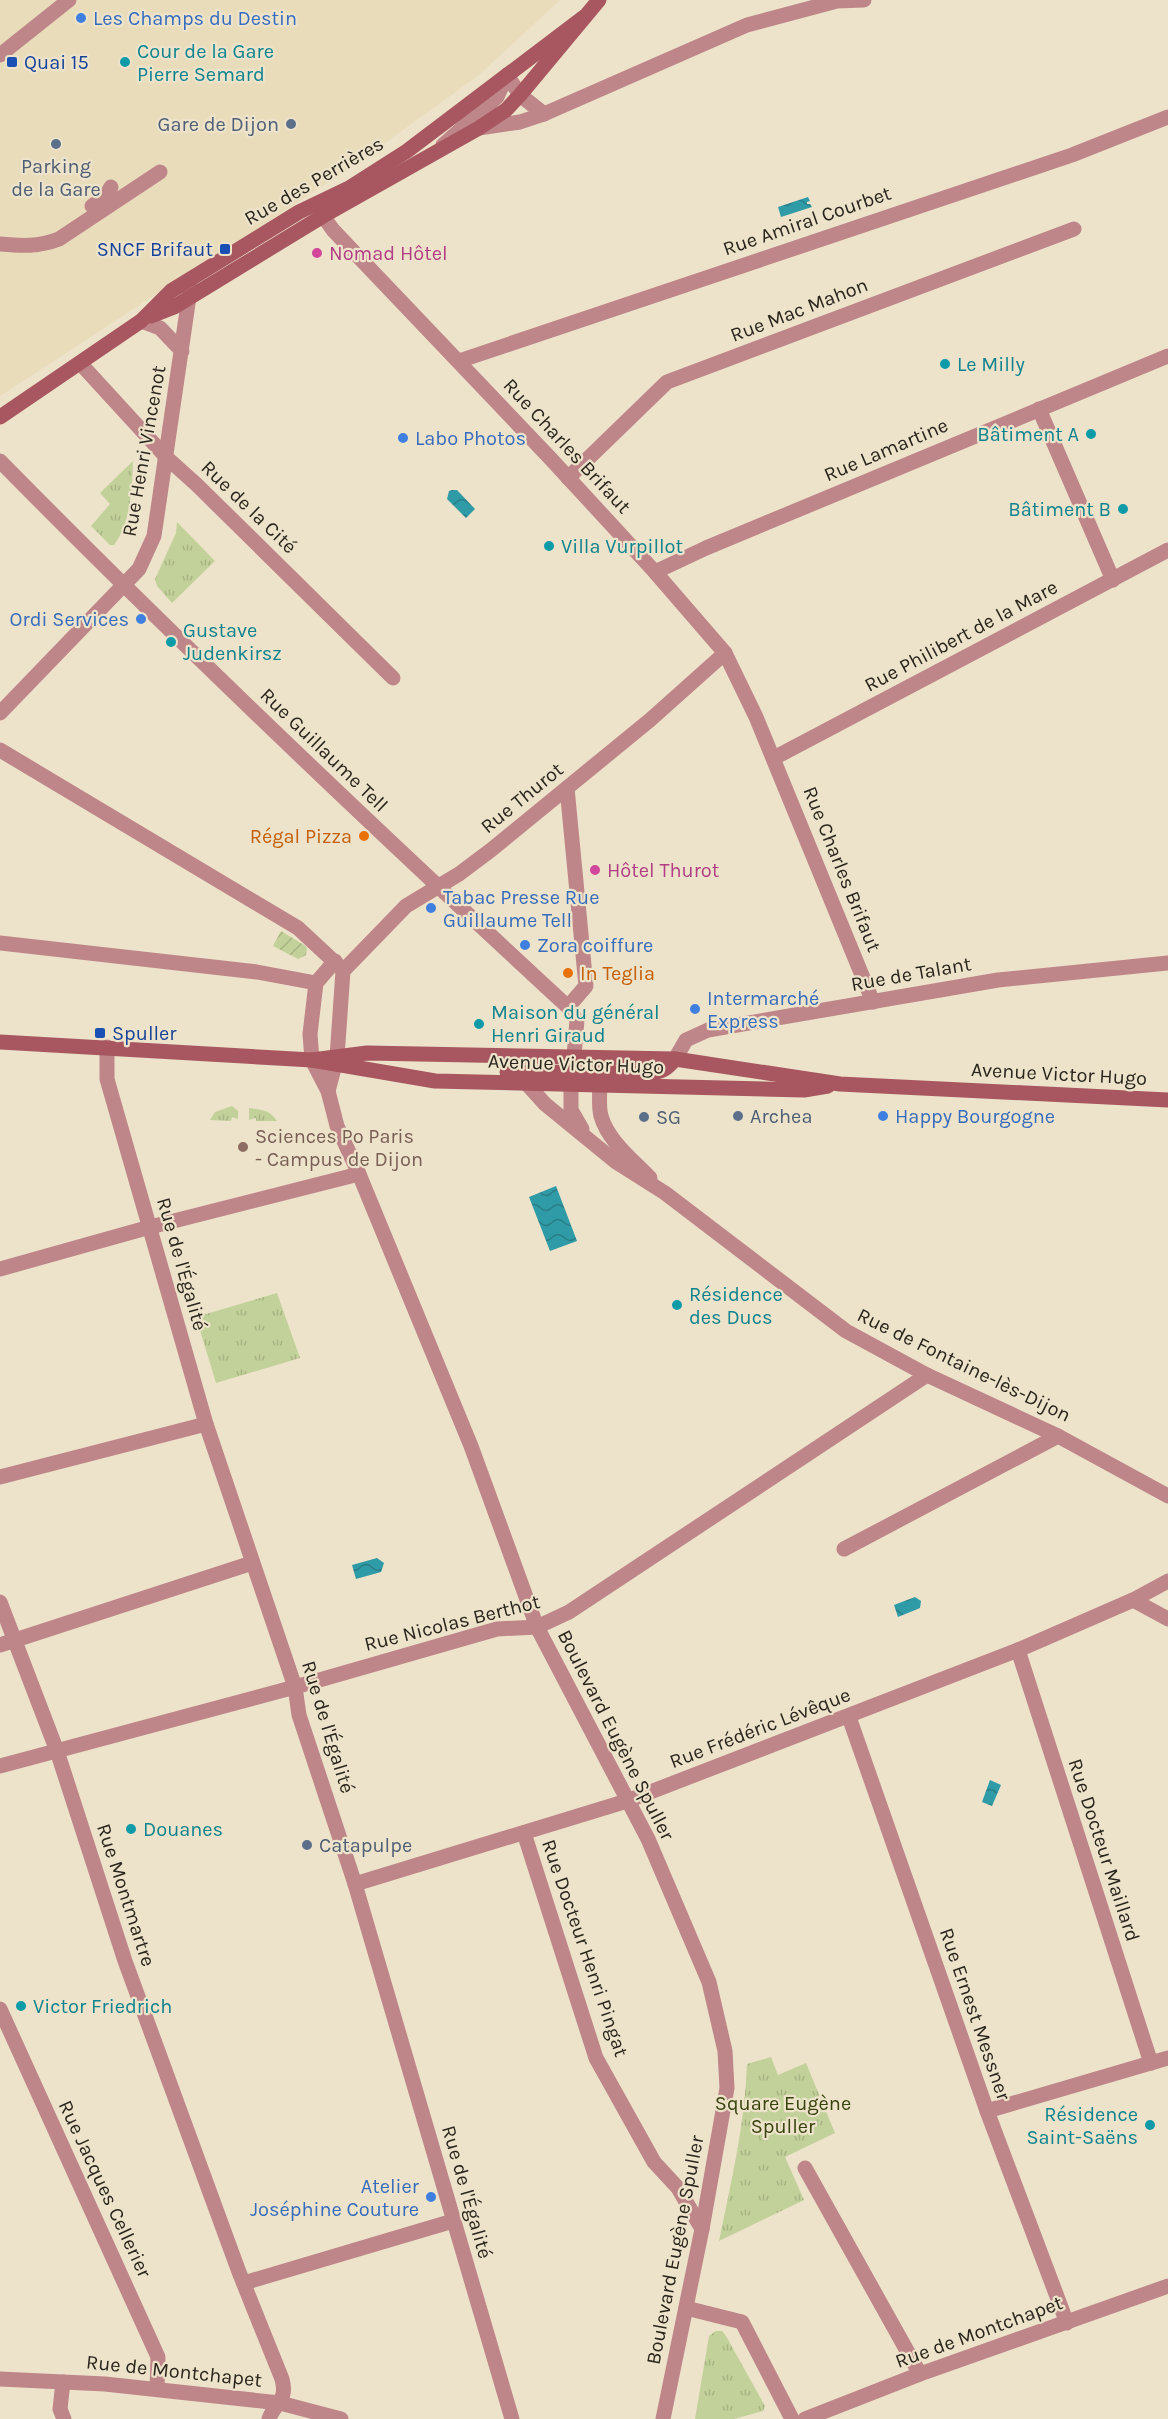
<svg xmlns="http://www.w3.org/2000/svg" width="1168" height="2419" viewBox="0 0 1168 2419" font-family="Karla,sans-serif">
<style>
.built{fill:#e9dcbb}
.grass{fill:url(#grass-tufts)}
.garden{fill:url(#garden-furrows)}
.water{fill:url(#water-waves)}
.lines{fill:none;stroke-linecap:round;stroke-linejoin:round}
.pedestrian{stroke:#bf868a;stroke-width:15}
.minor{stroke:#bf868a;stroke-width:15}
.tertiary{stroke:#bf868a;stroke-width:15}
.secondary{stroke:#a85760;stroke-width:15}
.shop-dot{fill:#3f7fe0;stroke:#ede3ca;stroke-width:2}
.transit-dot{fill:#1a4fb4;stroke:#ede3ca;stroke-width:2}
.culture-dot{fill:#0f9aa8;stroke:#ede3ca;stroke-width:2}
.service-dot{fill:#5c6f8a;stroke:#ede3ca;stroke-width:2}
.hotel-dot{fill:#d1479c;stroke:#ede3ca;stroke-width:2}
.food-dot{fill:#e8710a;stroke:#ede3ca;stroke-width:2}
.education-dot{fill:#8d6e63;stroke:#ede3ca;stroke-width:2}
.labels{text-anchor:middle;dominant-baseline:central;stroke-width:4.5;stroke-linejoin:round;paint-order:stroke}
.shop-label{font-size:20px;fill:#366cbe;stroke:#ede3ca;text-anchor:start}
.culture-label{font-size:20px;fill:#0d838f;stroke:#ede3ca;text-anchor:start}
.transit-label{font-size:20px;fill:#164399;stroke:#ede3ca;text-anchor:start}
.service-label{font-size:20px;fill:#4e5e75;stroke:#ede3ca;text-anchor:start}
.street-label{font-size:20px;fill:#29251c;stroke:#ede3ca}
.hotel-label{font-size:20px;fill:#b23c85;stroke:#ede3ca;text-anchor:start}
.food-label{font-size:20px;fill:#c56008;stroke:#ede3ca;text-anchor:end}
.education-label{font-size:20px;fill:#785e54;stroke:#ede3ca;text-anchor:start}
.park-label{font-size:20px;fill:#37420d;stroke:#ede3ca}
</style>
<defs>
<pattern id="grass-tufts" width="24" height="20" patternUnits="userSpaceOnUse" patternTransform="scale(1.5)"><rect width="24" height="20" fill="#c2d199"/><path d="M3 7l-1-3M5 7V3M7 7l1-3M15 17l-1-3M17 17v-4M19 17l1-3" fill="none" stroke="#a7b383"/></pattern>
<pattern id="garden-furrows" width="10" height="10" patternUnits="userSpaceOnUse" patternTransform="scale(1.5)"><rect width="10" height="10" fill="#c2d199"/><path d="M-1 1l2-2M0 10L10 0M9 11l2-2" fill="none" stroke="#a7b383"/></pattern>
<pattern id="water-waves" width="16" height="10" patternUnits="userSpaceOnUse" patternTransform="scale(1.5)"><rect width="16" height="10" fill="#2f9ba7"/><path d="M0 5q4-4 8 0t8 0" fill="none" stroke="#287e87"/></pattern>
</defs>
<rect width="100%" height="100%" fill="#ede3ca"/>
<polygon class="built" points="0,0 560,0 479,75 356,164 0,396"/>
<g class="grass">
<path d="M133,461C132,488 131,522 114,545H110L91,526L110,504L100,493Z"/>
<polygon points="177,522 215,561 172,603 157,586 155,579 176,533"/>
<polygon points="232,1106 238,1111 238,1119 232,1117 231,1121 210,1120 215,1112"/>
<path d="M249,1108C262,1110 270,1110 277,1121H256V1118L249,1120Z"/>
<polygon points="277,1293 300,1358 216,1383 196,1317"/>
<path d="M771,2057L778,2075L806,2063L835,2133L785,2157L804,2200L719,2241C731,2183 745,2124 747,2064Z"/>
<polygon points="716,2331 722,2331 726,2336 765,2406 763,2411 734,2419 695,2419 709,2336"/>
</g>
<polygon class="garden" points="281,931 304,945 307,948 306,955 298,959 273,946"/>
<g class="water">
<polygon points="808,197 810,201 807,202 807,204 810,204 812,207 781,217 778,207"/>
<polygon points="452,490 457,490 475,509 466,518 447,499 449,491"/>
<polygon points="556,1186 577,1241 550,1251 529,1197"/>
<polygon points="377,1558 384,1563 381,1572 356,1579 352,1565"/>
<polygon points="915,1597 921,1601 920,1608 898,1617 894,1605"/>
<polygon points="990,1780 1001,1785 992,1806 982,1802"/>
</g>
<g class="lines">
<polyline class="pedestrian" points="0,55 69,0"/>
<g class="minor">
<polyline points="507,75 520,95 544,114"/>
<polyline points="479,128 520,122 544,114 747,25 837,1 864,0"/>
<polyline points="443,145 497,97 507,75"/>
<polyline points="323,203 323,216 333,230 550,458 655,572 725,653 756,717 873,1002"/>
<polyline points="92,206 106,196 111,187"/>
<path d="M0,244C22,246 38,247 59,239L160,172"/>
<polyline points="459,361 1072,155 1168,117"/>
<polyline points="80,363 167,458 197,485 393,678"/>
<polyline points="1039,409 1113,580"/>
<path d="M0,461C184,648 375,829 568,1007L577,1020L573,1068"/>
<polyline points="568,478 667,382 1074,229"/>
<polyline points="655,572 706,548 1168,356"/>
<polyline points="0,750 298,928 341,968"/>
<polyline points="774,758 1168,550"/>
<polyline points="567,788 586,986 568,1007"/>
<polyline points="0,943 257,972 316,983"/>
<polyline points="335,961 316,983 310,1034 312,1060 328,1091 337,1126 359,1174 471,1446 537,1627 648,1839 709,1982 725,2051 727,2088 702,2229 663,2419"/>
<polyline points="107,1047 107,1079 111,1093 206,1424 295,1687 299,1715 355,1884 512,2419"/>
<polyline points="675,1059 686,1040 708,1030 998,980 1168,963"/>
<polyline points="328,1091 337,1057 343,971 406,906 459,874 491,850 650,720 725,653"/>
<polyline points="0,1269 150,1227 359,1174"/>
<polyline points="0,1477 206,1424"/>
<polyline points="844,1549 1058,1436"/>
<polyline points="1133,1600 1168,1619"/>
<path d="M0,1602L57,1751L125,1961L239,2272L282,2379C288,2401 275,2402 269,2419"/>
<polyline points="0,1645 252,1563"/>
<polyline points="1018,1650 1151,2063"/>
<polyline points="849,1717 987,2111 1067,2323"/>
<polyline points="0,1766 295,1687 497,1629 537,1627 569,1612 927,1375"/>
<polyline points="524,1833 596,2058 654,2162 678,2188 702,2229"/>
<polyline points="355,1884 627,1801 1018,1650 1133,1600 1168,1581"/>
<polyline points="0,2009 158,2357 157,2389"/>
<polyline points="987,2111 1168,2058"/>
<polyline points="805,2168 920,2374"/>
<polyline points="244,2283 453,2221"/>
<polyline points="686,2308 742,2322 792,2419"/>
<polyline points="63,2382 60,2409 64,2419"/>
</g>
<g class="tertiary">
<polyline points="141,321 160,328 182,351"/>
<polyline points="0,713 139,569 154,536 189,297 192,289"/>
<path d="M596,1075C603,1088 597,1101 601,1116C608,1141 633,1160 650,1178"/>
<polyline points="526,1083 545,1104 616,1162 665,1193 846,1331 927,1375 1058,1436 1168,1496"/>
<polyline points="571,1084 571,1110 582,1129"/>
<polyline points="0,2379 105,2384 280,2403 341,2419"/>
<polyline points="805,2419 920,2374 1168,2286"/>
</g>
<g class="secondary">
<polyline points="151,316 174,307 323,216 479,128 506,110 520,95 599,0"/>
<polyline points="0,417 141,321 171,291 299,212 349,188 407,151 584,17"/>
<polyline points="0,1042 312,1060 435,1081 804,1090 828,1086"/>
<polyline points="312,1060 367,1053 675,1059 840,1084 1168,1100"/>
<path d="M507,1072L649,1073C662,1072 667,1069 675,1059"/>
</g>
</g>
<g class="shop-dot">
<circle cx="81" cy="18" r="6"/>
<circle cx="403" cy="438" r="6"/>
<circle cx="141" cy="619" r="6"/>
<circle cx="431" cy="908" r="6"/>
<circle cx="525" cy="945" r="6"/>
<circle cx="695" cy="1009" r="6"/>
<circle cx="883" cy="1116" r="6"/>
<circle cx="431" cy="2197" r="6"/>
</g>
<g class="transit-dot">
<rect x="6" y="56" width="12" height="12" rx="3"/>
<rect x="219" y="243" width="12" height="12" rx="3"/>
<rect x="94" y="1027" width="12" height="12" rx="3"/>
</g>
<g class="culture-dot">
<circle cx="125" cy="62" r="6"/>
<circle cx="945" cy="364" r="6"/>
<circle cx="1091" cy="434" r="6"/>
<circle cx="1123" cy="509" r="6"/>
<circle cx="549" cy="546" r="6"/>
<circle cx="171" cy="642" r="6"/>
<circle cx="479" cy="1024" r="6"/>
<circle cx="677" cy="1305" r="6"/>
<circle cx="131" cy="1829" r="6"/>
<circle cx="21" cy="2006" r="6"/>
<circle cx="1150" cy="2125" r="6"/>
</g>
<g class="service-dot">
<circle cx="291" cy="124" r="6"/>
<circle cx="56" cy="144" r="6"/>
<circle cx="738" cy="1116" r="6"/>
<circle cx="644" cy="1117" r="6"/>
<circle cx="307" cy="1845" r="6"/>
</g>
<g class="hotel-dot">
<circle cx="317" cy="253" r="6"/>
<circle cx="595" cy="870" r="6"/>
</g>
<g class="food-dot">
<circle cx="364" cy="836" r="6"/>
<circle cx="568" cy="973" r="6"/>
</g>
<circle class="education-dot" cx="243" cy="1147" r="6"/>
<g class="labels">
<g class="shop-label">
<text x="93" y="18">Les Champs du Destin</text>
<text x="415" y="438">Labo Photos</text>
<text x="129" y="619" text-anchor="end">Ordi Services</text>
<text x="443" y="897">Tabac Presse Rue<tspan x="443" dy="23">Guillaume Tell</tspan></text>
<text x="537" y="945">Zora coiffure</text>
<text x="707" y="998">Intermarché<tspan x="707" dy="23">Express</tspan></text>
<text x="895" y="1116">Happy Bourgogne</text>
<text x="419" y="2186" text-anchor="end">Atelier<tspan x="419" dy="23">Joséphine Couture</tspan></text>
</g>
<g class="culture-label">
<text x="137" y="51">Cour de la Gare<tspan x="137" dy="23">Pierre Semard</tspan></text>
<text x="957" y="364">Le Milly</text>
<text x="1079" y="434" text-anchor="end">Bâtiment A</text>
<text x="1111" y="509" text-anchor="end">Bâtiment B</text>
<text x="561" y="546">Villa Vurpillot</text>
<text x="183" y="630">Gustave<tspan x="183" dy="23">Judenkirsz</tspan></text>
<text x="491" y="1012">Maison du général<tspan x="491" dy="23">Henri Giraud</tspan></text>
<text x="689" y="1294">Résidence<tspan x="689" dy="23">des Ducs</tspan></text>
<text x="143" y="1829">Douanes</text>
<text x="33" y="2006">Victor Friedrich</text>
<text x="1138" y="2114" text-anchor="end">Résidence<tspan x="1138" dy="23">Saint-Saëns</tspan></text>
</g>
<g class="transit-label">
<text x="24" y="62">Quai 15</text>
<text x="213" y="249" text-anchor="end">SNCF Brifaut</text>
<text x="112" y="1033">Spuller</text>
</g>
<g class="service-label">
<text x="279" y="124" text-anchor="end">Gare de Dijon</text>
<text x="56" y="166" text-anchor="middle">Parking<tspan x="56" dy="23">de la Gare</tspan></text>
<text x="750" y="1116">Archea</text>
<text x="656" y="1117">SG</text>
<text x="319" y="1845">Catapulpe</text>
</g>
<g class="street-label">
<text transform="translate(314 181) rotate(-30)">Rue des Perrières</text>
<text transform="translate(807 221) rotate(-19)">Rue Amiral Courbet</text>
<text transform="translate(799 310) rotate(-21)">Rue Mac Mahon</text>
<text transform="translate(567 446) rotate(47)">Rue Charles Brifaut</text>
<text transform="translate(886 450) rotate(-23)">Rue Lamartine</text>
<text transform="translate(144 451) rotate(-80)">Rue Henri Vincenot</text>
<text transform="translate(249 507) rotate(44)">Rue de la Cité</text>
<text transform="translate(961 636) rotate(-28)">Rue Philibert de la Mare</text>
<text transform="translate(324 750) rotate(44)">Rue Guillaume Tell</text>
<text transform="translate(522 798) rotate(-39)">Rue Thurot</text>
<text transform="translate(842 869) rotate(68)">Rue Charles Brifaut</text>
<text transform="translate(911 974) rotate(-10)">Rue de Talant</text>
<text transform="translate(576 1064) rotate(2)">Avenue Victor Hugo</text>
<text transform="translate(1059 1074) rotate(3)">Avenue Victor Hugo</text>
<text transform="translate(182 1264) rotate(74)">Rue de l'Égalité</text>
<text transform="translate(964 1365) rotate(26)">Rue de Fontaine-lès-Dijon</text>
<text transform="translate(452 1623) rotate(-14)">Rue Nicolas Berthot</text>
<text transform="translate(328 1727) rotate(73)">Rue de l'Égalité</text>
<text transform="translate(760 1728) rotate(-21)">Rue Frédéric Lévêque</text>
<text transform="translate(616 1735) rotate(63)">Boulevard Eugène Spuller</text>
<text transform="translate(1104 1850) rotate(72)">Rue Docteur Maillard</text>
<text transform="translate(126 1895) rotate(72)">Rue Montmartre</text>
<text transform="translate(585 1948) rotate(71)">Rue Docteur Henri Pingat</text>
<text transform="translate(975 2014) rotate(71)">Rue Ernest Messner</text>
<text transform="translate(105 2189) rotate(65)">Rue Jacques Cellerier</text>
<text transform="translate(467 2192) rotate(74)">Rue de l'Égalité</text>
<text transform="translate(675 2250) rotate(-79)">Boulevard Eugène Spuller</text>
<text transform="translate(979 2332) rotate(-20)">Rue de Montchapet</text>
<text transform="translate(174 2371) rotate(6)">Rue de Montchapet</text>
</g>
<g class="hotel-label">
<text x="329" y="253">Nomad Hôtel</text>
<text x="607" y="870">Hôtel Thurot</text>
</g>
<g class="food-label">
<text x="352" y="836">Régal Pizza</text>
<text x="580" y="973" text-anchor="start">In Teglia</text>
</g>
<g class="education-label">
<text x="255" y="1136">Sciences Po Paris<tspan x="255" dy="23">- Campus de Dijon</tspan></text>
</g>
<g class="park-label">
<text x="783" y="2103">Square Eugène<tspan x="783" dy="23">Spuller</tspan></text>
</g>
</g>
</svg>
